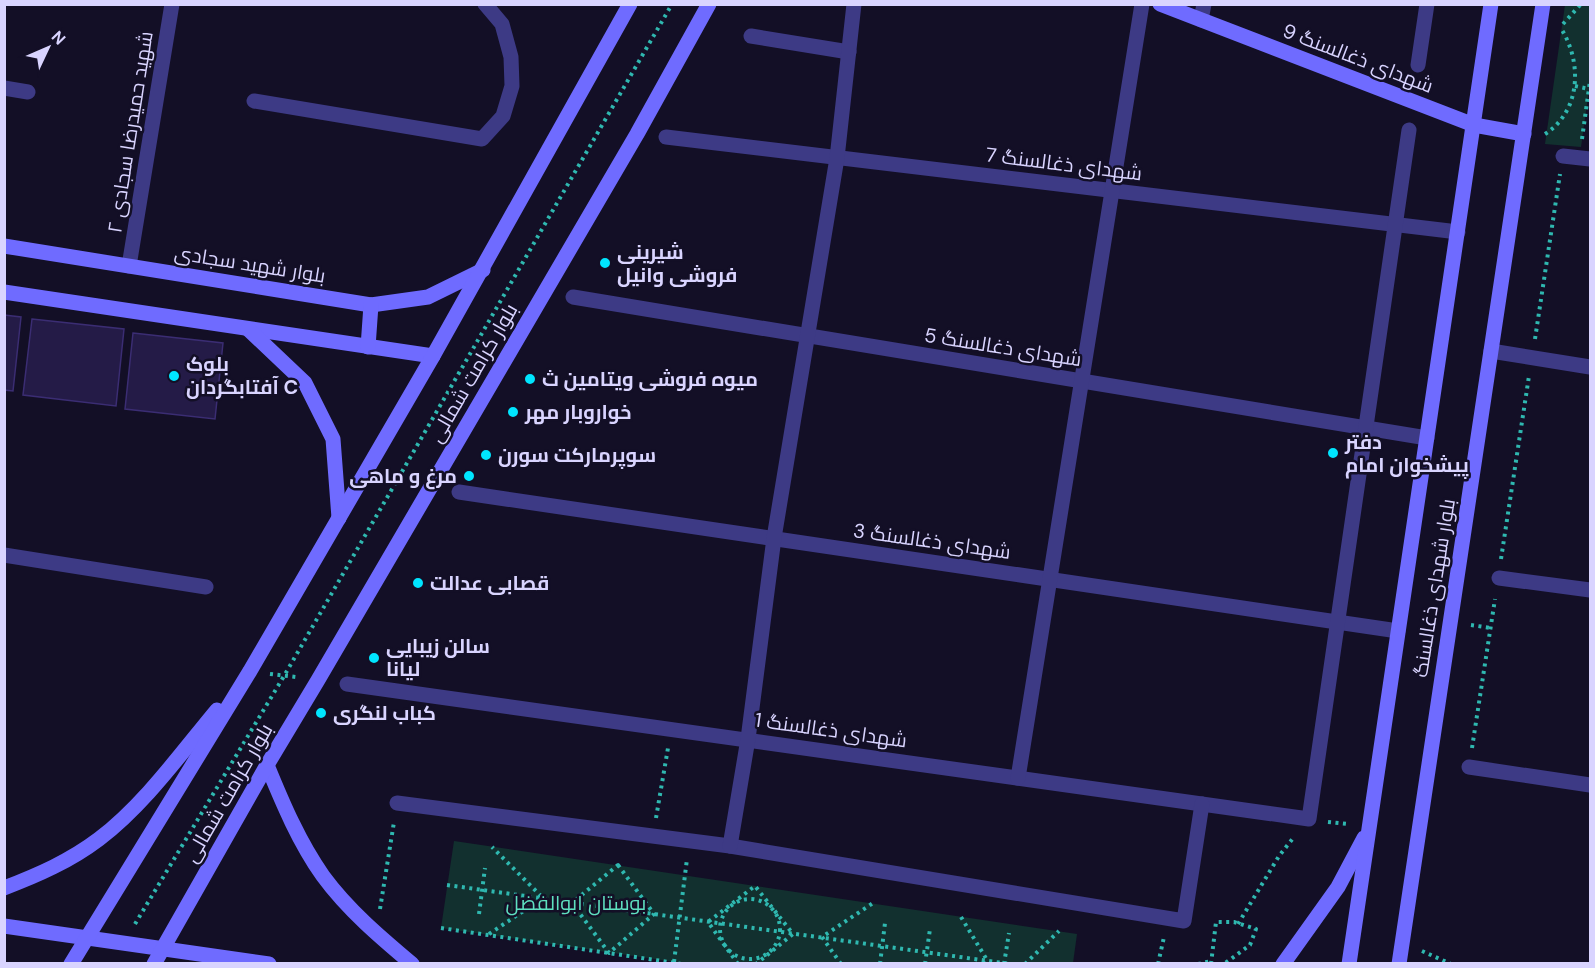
<svg xmlns="http://www.w3.org/2000/svg" width="1595" height="968" viewBox="0 0 1595 968" font-family="'DM Sans',Cairo,sans-serif">
<style>
.green{fill:#12302f}
.building{fill:#241b47;stroke:#3b2d73;stroke-width:1.5}
.lines{fill:none;stroke-linecap:round;stroke-linejoin:round}
.path{stroke:#2fb8b0;stroke-width:4;stroke-dasharray:3 4.5;stroke-linecap:butt}
.street{stroke:#3d3a85;stroke-width:15}
.secondary{stroke:#6f6bff;stroke-width:15}
.poi-dot{fill:#00e5ff;stroke:#130f26;stroke-width:2}
.labels{text-anchor:middle;dominant-baseline:central;stroke-width:5;stroke-linejoin:round;paint-order:stroke}
.street-label{font-size:20px;fill:#d9d4ff;stroke:#130f26}
.poi-label{font-size:20px;font-weight:bold;fill:#d9d4ff;stroke:#130f26;text-anchor:start}
.park-label{font-size:20px;fill:#5fe0c0;stroke:#130f26}
</style>
<rect width="100%" height="100%" fill="#130f26"/>
<g class="green">
<polygon points="1565,5 1590,5 1590,82 1581,147 1545,144"/>
<polygon points="454,841 1077,934 1073,963 682,963 441,928"/>
</g>
<g class="building">
<polygon points="4,315 21,317 13,391 4,390"/>
<polygon points="32,319 124,329 116,406 23,395"/>
<polygon points="133,333 223,343 215,419 125,409"/>
</g>
<g class="lines">
<g class="path">
<polyline points="1563,24 1581,4"/>
<polyline points="1575,86 1589,89"/>
<path d="M1545,134C1581,111 1582,63 1562,30"/>
<polyline points="1582,139 1590,81"/>
<polyline points="1535,339 1560,174"/>
<polyline points="1501,559 1529,376"/>
<polyline points="1471,625 1491,628"/>
<polyline points="270,674 296,677"/>
<polyline points="1472,748 1495,599"/>
<polyline points="656,818 668,748"/>
<polyline points="1328,822 1348,824"/>
<polygon points="618,865 654,914 609,953 572,903"/>
<polyline points="447,885 1010,964"/>
<circle cx="750" cy="929" r="30"/>
<polyline points="380,909 394,822"/>
<polyline points="479,914 485,868"/>
<polyline points="961,917 987,960 984,964"/>
<polyline points="135,924 284,676 672,4"/>
<polyline points="1238,924 1279,856 1294,837"/>
<polyline points="441,928 682,964"/>
<polyline points="489,934 543,898 492,847"/>
<polyline points="1422,951 1451,964"/>
<polyline points="674,962 687,859"/>
<polyline points="738,964 708,922 755,886 793,934 756,964"/>
<polyline points="841,964 822,937 873,903"/>
<polyline points="880,964 885,923"/>
<polyline points="925,964 930,929"/>
<polyline points="1004,964 1009,933"/>
<polyline points="1025,964 1059,931"/>
<polyline points="1158,964 1164,937"/>
<polyline points="1198,964 1211,961"/>
<polyline points="1211,964 1216,922 1234,922 1256,929 1250,945 1224,964"/>
</g>
<g class="street">
<polyline points="1201,20 1204,4"/>
<polyline points="751,36 849,52"/>
<polyline points="1418,65 1427,4"/>
<polyline points="4,88 28,92"/>
<polyline points="254,101 482,139 503,116 512,86 511,57 502,24 485,4"/>
<polyline points="666,137 1458,232"/>
<polyline points="1563,156 1590,159"/>
<polyline points="129,266 172,4"/>
<polyline points="573,297 1427,438"/>
<polyline points="1491,351 1590,367"/>
<polyline points="459,492 1398,631"/>
<polyline points="4,555 206,587"/>
<polyline points="1499,578 1590,590"/>
<polyline points="347,684 1309,819 1409,130"/>
<polyline points="1469,767 1590,785"/>
<polyline points="1018,778 1142,4"/>
<polyline points="397,803 730,846 1184,921 1202,804"/>
<polyline points="730,846 748,739 774,538 837,158 854,4"/>
</g>
<g class="secondary">
<polyline points="1160,4 1474,125 1524,134"/>
<polyline points="4,246 371,305 428,297 483,270"/>
<polyline points="4,292 433,356"/>
<polyline points="248,329 305,383 333,439 339,518"/>
<polyline points="368,347 371,305"/>
<path d="M267,765C283,804 299,842 323,876C348,910 380,937 412,964"/>
<path d="M4,888C38,875 70,861 99,839C144,805 181,753 217,710"/>
<polyline points="4,926 269,964"/>
<polyline points="71,964 250,671 433,356 630,4"/>
<polyline points="154,964 267,765 318,680 637,134 709,4"/>
<polyline points="1283,964 1338,887 1364,838"/>
<polyline points="1349,964 1491,4"/>
<polyline points="1399,964 1543,4"/>
</g>
</g>
<g class="poi-dot">
<circle cx="605" cy="263" r="6"/>
<circle cx="174" cy="376" r="6"/>
<circle cx="530" cy="379" r="6"/>
<circle cx="513" cy="412" r="6"/>
<circle cx="1333" cy="453" r="6"/>
<circle cx="486" cy="455" r="6"/>
<circle cx="469" cy="476" r="6"/>
<circle cx="418" cy="583" r="6"/>
<circle cx="374" cy="658" r="6"/>
<circle cx="321" cy="713" r="6"/>
</g>
<g class="labels">
<g class="street-label">
<text transform="translate(1358 58) rotate(21)">شهدای ذغالسنگ 9</text>
<text transform="translate(130 132) rotate(-81)">شهید حمیدرضا سجادی ۲</text>
<text transform="translate(1064 164) rotate(7)">شهدای ذغالسنگ 7</text>
<text transform="translate(250 264) rotate(9)">بلوار شهید سجادی</text>
<text transform="translate(1003 347) rotate(9)">شهدای ذغالسنگ 5</text>
<text transform="translate(473 373) rotate(-60)">بلوار کرامت شمالی</text>
<text transform="translate(932 541) rotate(8)">شهدای ذغالسنگ 3</text>
<text transform="translate(1434 588) rotate(-81)">بلوار شهدای ذغالسنگ</text>
<text transform="translate(831 730) rotate(8)">شهدای ذغالسنگ 1</text>
<text transform="translate(228 793) rotate(-60)">بلوار کرامت شمالی</text>
</g>
<g class="poi-label">
<text x="617" y="252">شیرینی<tspan x="617" dy="23">فروشی وانیل</tspan></text>
<text x="186" y="364">بلوک<tspan x="186" dy="23">آفتابگردان C</tspan></text>
<text x="542" y="379">میوه فروشی ویتامین ث</text>
<text x="525" y="412">خواروبار مهر</text>
<text x="1345" y="442">دفتر<tspan x="1345" dy="23">پیشخوان امام</tspan></text>
<text x="498" y="455">سوپرمارکت سورن</text>
<text x="457" y="476" text-anchor="end">مرغ و ماهی</text>
<text x="430" y="583">قصابی عدالت</text>
<text x="386" y="646">سالن زیبایی<tspan x="386" dy="23">لیانا</tspan></text>
<text x="333" y="713">کباب لنگری</text>
</g>
<g class="park-label">
<text x="576" y="903">بوستان ابوالفضل</text>
</g>
</g>
<rect width="1595" height="968" fill="none" stroke="#d9d4ff" stroke-width="12"/>
<g transform="translate(48 48) rotate(46)" stroke="#130f26" stroke-width="4.5" paint-order="stroke">
<path d="M0-4.5L10 22L0 15L-10 22Z" fill="#d9d4ff"/>
<text y="-9" font-size="16" font-weight="bold" text-anchor="middle" fill="#d9d4ff">N</text>
</g>
</svg>
